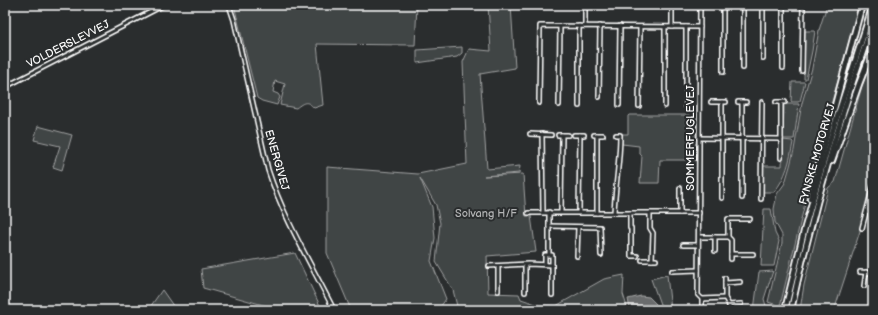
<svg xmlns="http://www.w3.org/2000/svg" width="878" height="315" viewBox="0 0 878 315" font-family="'Balsamiq Sans',sans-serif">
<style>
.green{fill:#414445;stroke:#a0a2a2}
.water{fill:#6a6c6d;stroke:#a6a7a7}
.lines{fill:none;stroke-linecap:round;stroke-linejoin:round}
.minor-casing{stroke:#fff;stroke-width:6}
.highway-casing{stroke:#fff;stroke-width:8}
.minor{stroke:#2a2d2e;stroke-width:3}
.highway{stroke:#2a2d2e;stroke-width:4.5}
.labels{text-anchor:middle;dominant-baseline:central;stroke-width:4;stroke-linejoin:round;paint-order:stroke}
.street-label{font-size:11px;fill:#fff;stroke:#2a2d2e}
.park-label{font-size:11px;fill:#b3b4b5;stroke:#2a2d2e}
</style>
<rect width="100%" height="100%" fill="#2a2d2e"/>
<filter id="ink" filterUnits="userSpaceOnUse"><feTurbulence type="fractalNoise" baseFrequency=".025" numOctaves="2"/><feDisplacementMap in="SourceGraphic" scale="8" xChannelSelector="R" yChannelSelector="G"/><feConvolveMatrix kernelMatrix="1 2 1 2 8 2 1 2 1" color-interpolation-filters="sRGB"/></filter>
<g filter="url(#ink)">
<g class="green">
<path d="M234,5H417L415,45L317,44L323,105L314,108C307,100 304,102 296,108L280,105L285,84L275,81L273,92L278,94L280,97L277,105L262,101L257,98Z"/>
<polygon points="488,5 511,5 515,68 480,74 487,169 520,166 519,173 484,176 523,174 526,216 531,216 536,252 487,256 488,293 519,294 521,299 539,305 556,306 604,279 624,275 623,294 628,310 458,310 453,290 436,262 440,223 436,205 420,178 432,207 435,238 431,261 446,299 438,310 351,310 327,253 327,167 418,174 467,164 463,62 469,49 491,51"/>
<path d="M827,5H859C848,47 835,89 824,131C808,189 794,248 780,306L768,302L782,243V235L775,222L774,209L777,194L785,183L790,166L794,150L802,103L812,68L819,30Z"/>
<polygon points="805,31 815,31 812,51 806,79 804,79"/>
<polygon points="462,47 462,53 457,57 417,63 417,50"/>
<polygon points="873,58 873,180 861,228 835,308 844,310 800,310 804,285 828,188 835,182 862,86"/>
<polygon points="792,82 805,82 800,101 798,102 791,102"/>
<polygon points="784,104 799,104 794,139 783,139"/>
<polygon points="629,115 689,115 696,120 696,160 660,160 659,183 640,183 642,156 639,153 639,146 622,144 622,134 628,134 628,116"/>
<polygon points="38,126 72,135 62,170 53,167 60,146 34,140"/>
<path d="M783,140L792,141L793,142C790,160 786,178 774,192H764L763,191V166H782Z"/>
<polygon points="764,209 771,209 775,233 779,241 774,266 761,266"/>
<polygon points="295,253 322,310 281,310 203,288 201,269"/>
<polygon points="773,271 764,299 767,309 773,310 754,310 759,272"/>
<polygon points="667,275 671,310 658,310 661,307 651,279"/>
<polygon points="162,290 176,310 148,310"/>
</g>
<polygon class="water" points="641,296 649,297 656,304 657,309 654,310 630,310 628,299"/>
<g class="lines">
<g class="minor-casing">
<g id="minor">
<path d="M229,5L234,20L268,170C284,219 311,264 334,310"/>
<polyline points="700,5 698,295 702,299 702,310"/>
<polyline points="585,26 585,5"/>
<polyline points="672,27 672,5"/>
<polyline points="763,58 763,5"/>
<polyline points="743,68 743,5"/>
<polyline points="783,68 783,5"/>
<polyline points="802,71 803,5"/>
<polyline points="723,72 723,5"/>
<polyline points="5,87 164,5"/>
<polyline points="599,97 600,26"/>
<polyline points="711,102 726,102"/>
<polyline points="738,102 746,102"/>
<polyline points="776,102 785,102"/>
<polyline points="539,103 540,26 700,27"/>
<polyline points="559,105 560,26"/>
<polyline points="619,105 620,26"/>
<polyline points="579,106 579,26"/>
<polyline points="639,106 640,27"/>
<polyline points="665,106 665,27"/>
<polyline points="686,106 686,27"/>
<polyline points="530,134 551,135"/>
<polyline points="542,134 543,212"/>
<polyline points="558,135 568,135"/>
<polyline points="574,135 584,135"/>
<polyline points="594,135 603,135"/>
<polyline points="699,138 781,139"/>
<polyline points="781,158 781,102"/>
<polyline points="722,198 722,102"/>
<polyline points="742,198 742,102"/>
<polyline points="761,199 762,102"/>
<polyline points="561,212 562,135"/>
<polyline points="579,212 580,135"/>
<polyline points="867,212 873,214"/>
<polyline points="528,213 699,213"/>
<polyline points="597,213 597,135"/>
<path d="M614,213C615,187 620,161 620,135H616"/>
<polyline points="630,213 630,228 631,228 631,256 637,256"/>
<polyline points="650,213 650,228 653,233 652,260"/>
<polyline points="680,213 680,188"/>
<polyline points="549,226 600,227 601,255"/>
<polyline points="862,228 873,186"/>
<polyline points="699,237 728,237"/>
<polyline points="715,237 715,251"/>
<polyline points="683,245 698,245"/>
<polyline points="731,254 753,254"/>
<polyline points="549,255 549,212"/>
<polyline points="577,256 578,227"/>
<polyline points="731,259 731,240 728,237 728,219 750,219"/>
<polyline points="642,260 656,260"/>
<polyline points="545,264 545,255 552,255 552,295"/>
<polyline points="525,265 525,292"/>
<polyline points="489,266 528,264 552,265"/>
<polyline points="498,266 498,291"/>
<polyline points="672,271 698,270"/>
<polyline points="860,272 873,273"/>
<polyline points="725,278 725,298 729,305 729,310"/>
<polyline points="725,283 740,282"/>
<polyline points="864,286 866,272"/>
<polyline points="702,299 725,298"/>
<polyline points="729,305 741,304"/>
<polyline points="684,309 702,309"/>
</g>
</g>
<g class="highway-casing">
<g id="highway">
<polyline points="832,161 859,84 873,48"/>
<polyline points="810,198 862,5"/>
<polyline points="785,310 805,227 832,133 873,5"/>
<path d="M791,310C812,213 840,116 873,22"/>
</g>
</g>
<use href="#minor" class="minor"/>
<use href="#highway" class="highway"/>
</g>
</g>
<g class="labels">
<g class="street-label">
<text transform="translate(68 44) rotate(-27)">VOLDERSLEVVEJ</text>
<text transform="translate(690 138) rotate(-90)">SOMMERFUGLEVEJ</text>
<text transform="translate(817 154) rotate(-74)">FYNSKE MOTORVEJ</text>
<text transform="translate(277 160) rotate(74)">ENERGIVEJ</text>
</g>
<g class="park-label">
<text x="486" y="213">Solvang H/F</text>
</g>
</g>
<rect width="878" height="315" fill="none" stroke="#2a2d2e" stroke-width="20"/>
<rect x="10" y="10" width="858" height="295" fill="none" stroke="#fff" stroke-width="1.5" filter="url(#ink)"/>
</svg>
